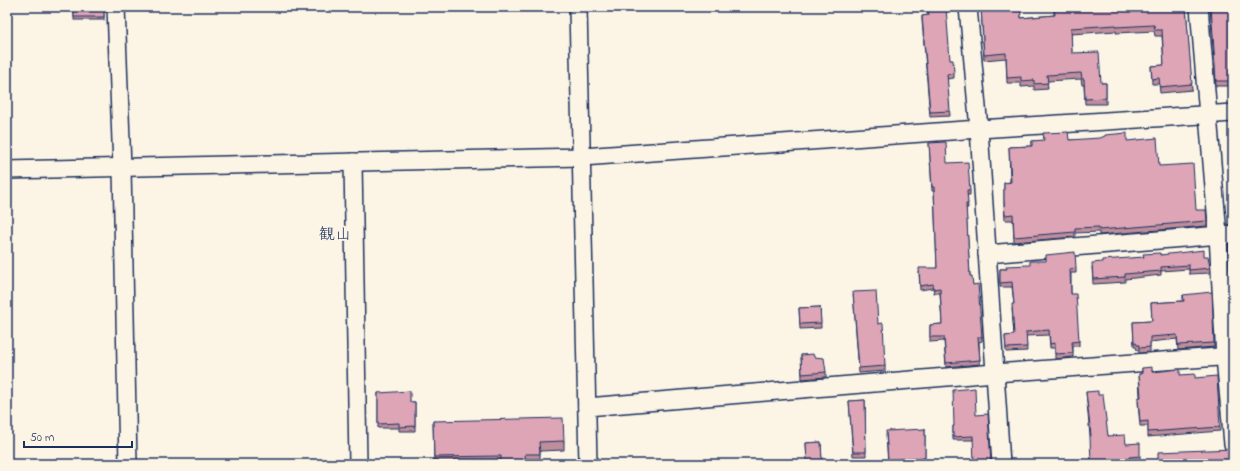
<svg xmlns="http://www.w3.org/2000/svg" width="1240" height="471" viewBox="0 0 1240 471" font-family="'Indie Flower','Klee One',sans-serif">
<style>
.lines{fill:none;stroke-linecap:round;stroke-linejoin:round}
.minor-casing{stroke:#1b2f5e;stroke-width:20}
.minor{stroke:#fcf5e5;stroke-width:17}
.wall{fill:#be8e9c;stroke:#1b2f5e}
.building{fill:#dda5b5;stroke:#1b2f5e}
.labels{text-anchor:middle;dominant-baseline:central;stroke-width:4;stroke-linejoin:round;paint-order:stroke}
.quarter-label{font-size:16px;fill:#1b2f5e;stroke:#fcf5e5}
</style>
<rect width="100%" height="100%" fill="#fcf5e5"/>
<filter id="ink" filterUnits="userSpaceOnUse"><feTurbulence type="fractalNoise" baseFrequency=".025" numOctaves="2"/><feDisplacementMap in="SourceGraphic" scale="8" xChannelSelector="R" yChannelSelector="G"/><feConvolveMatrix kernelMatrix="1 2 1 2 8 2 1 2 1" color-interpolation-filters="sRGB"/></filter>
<g filter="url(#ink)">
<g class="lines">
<g class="minor-casing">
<g id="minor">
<polyline points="116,7 122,168 128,464"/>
<polyline points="578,7 588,464"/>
<polyline points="968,7 979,129 1001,464"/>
<polyline points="1199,7 1218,235 1225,357 1233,444"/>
<polyline points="353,162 358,464"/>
<polyline points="7,170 582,157 979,129 1233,113"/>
<polyline points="987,254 1233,234"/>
<polyline points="587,407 995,373 1233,356"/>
</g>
</g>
<use href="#minor" class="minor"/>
</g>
<g class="wall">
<rect x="74" y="7" width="30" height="13"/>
<polygon points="981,7 1020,7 1021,18 1054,15 1054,8 1072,9 1186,7 1192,90 1160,93 1159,84 1152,84 1151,66 1164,65 1162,36 1155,36 1154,31 1116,33 1116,31 1071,34 1072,53 1101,83 1106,83 1106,104 1085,104 1084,85 1082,85 1081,79 1047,81 1048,89 1034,90 1034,86 1021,87 1021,83 1007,83 1006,58 984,60"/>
<polygon points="1210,7 1233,7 1233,86 1216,86"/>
<polygon points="928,10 950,60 954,73 954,78 947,79 950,116 930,117 922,20 922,16 928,15"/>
<polygon points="1069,140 1127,141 1159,166 1196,210 1207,221 1207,226 1099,235 1099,232 1075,233 1075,237 1014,242 1013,220 1005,220 1004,205 1004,183 1010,182 1009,147 1032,146 1032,141"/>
<polygon points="929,143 947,163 970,191 970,195 967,195 968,208 966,208 970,276 973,285 982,337 982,341 979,342 980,364 946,367 944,341 930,342 930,325 942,324 940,293 934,293 933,288 920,290 919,272 937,268 934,191 932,191"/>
<polygon points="1233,243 1233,262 1231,262 1229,246"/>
<polygon points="1160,255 1204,256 1210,268 1210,273 1189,274 1189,269 1161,271 1161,275 1125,279 1125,282 1093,284 1092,267 1143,257"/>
<polygon points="1076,268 1076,273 1071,273 1071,294 1079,341 1079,346 1073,346 1073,357 1055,359 1055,348 1050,348 1049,335 1026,336 1027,351 1006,352 1005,336 1014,335 1012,309 1014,304 1012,287 1000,287 1000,269"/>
<polygon points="853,292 878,324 885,366 885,371 859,373"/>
<polygon points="1183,295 1214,343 1214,347 1178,350 1177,339 1150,342 1150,352 1139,353 1139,349 1137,350 1136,347 1134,347 1133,322 1152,321 1151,303 1183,301"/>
<polygon points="820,307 821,328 800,329 799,308"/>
<polygon points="801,355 814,357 826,372 826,377 802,379"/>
<polygon points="1142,368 1152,372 1180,375 1195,378 1220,427 1220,431 1148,437 1148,426 1140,426 1138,402 1140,397 1139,374 1142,374"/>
<polygon points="1086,392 1098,395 1108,436 1126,444 1140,456 1140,460 1129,461 1090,436"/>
<polygon points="378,393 410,402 415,402 415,431 399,431 399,428 378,428"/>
<polygon points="865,400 866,456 853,456 849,401"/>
<polygon points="976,415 973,440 953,440 953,426"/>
<polygon points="433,421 564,441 564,450 540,451 540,463 526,463 526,464 434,464"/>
<polygon points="925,429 925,462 888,464 886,435"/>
<polygon points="821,442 822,464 807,464 806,443"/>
</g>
<g class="building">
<rect x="74" y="7" width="30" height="10"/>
<polygon points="981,7 1020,7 1021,18 1055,15 1054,8 1061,7 1072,7 1072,9 1101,7 1186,7 1192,84 1160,87 1159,78 1152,79 1151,66 1164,65 1162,30 1155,30 1154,25 1116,27 1116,25 1071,28 1072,53 1099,52 1101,83 1106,83 1106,98 1085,99 1084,79 1082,79 1081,73 1047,75 1048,83 1034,84 1034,80 1021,81 1021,77 1007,78 1006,53 984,55"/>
<polygon points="1211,7 1233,7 1233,81 1216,81"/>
<polygon points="946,8 950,60 953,60 954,73 947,74 950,111 930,112 922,16 929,15 928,10"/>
<polygon points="1068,132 1069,140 1100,138 1105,136 1105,135 1127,133 1127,141 1157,138 1159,166 1193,164 1196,210 1206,210 1207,221 1099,230 1099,227 1075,228 1075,232 1014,237 1013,214 1005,215 1004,200 1004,183 1011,182 1009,147 1032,146 1032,141 1044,140 1043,133"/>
<polygon points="946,142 947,163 968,162 970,191 967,191 968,204 966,204 970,276 972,276 973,285 978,284 982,337 978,337 980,360 946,363 944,337 930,337 930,325 942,324 940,288 934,289 933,284 920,286 919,268 937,268 934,187 932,187 929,143"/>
<polygon points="1233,243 1233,259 1231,259 1229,244"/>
<polygon points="1204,250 1204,256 1208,256 1210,268 1189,270 1189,265 1161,267 1161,271 1125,274 1125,277 1093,279 1092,263 1102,262 1102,260 1144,257 1143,254 1160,253 1160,255"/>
<polygon points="1075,252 1076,268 1070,269 1071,294 1076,294 1079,341 1072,342 1073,353 1055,354 1055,343 1050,344 1049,330 1026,332 1027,347 1006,348 1005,336 1014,335 1012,304 1014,304 1012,282 1000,283 1000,269 1007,269 1006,266 1030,265 1030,261 1046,261 1046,255"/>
<polygon points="1231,287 1233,287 1233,316"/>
<polygon points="876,291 878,324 883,323 885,366 859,368 853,292"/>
<polygon points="1212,292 1214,343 1178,345 1177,335 1150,337 1150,347 1139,348 1139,345 1137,345 1136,343 1134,343 1133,322 1152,321 1151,303 1184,301 1183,295"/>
<polygon points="820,307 821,323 800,324 799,308"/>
<polygon points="813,354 814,357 824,358 826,372 802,374 801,355"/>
<polygon points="1152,367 1152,372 1180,369 1180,375 1195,374 1195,378 1217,376 1220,427 1148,432 1148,421 1140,422 1138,398 1141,397 1139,374 1142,374 1142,368"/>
<polygon points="975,388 976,415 988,414 991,464 974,464 973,436 953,437 953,426 954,426 953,390"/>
<polygon points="410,391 410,402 415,402 415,426 399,427 399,423 378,424 378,393"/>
<polygon points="1098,391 1098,395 1103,395 1108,436 1125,435 1126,444 1140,443 1140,456 1129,457 1130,464 1091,464 1090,436 1091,436 1086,392"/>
<polygon points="865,400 866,452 853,452 849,401"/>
<polygon points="563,418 564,441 539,442 540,454 525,454 526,464 501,464 501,456 434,457 433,421"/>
<polygon points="925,429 925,457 888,460 886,431"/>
<polygon points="821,442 822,461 807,462 806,443"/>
<polygon points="1233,449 1233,464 1158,464 1158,452"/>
</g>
</g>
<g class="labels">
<g class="quarter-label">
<text x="335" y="235">観山</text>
</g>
</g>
<rect width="1240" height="471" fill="none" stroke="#fcf5e5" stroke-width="24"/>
<rect x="12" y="12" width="1216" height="447" fill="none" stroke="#1b2f5e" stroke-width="1.5" filter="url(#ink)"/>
<path d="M24 441v6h108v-6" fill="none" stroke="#1b2f5e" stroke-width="2"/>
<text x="30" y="441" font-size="12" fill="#1b2f5e" stroke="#fcf5e5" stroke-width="3" paint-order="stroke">50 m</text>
</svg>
